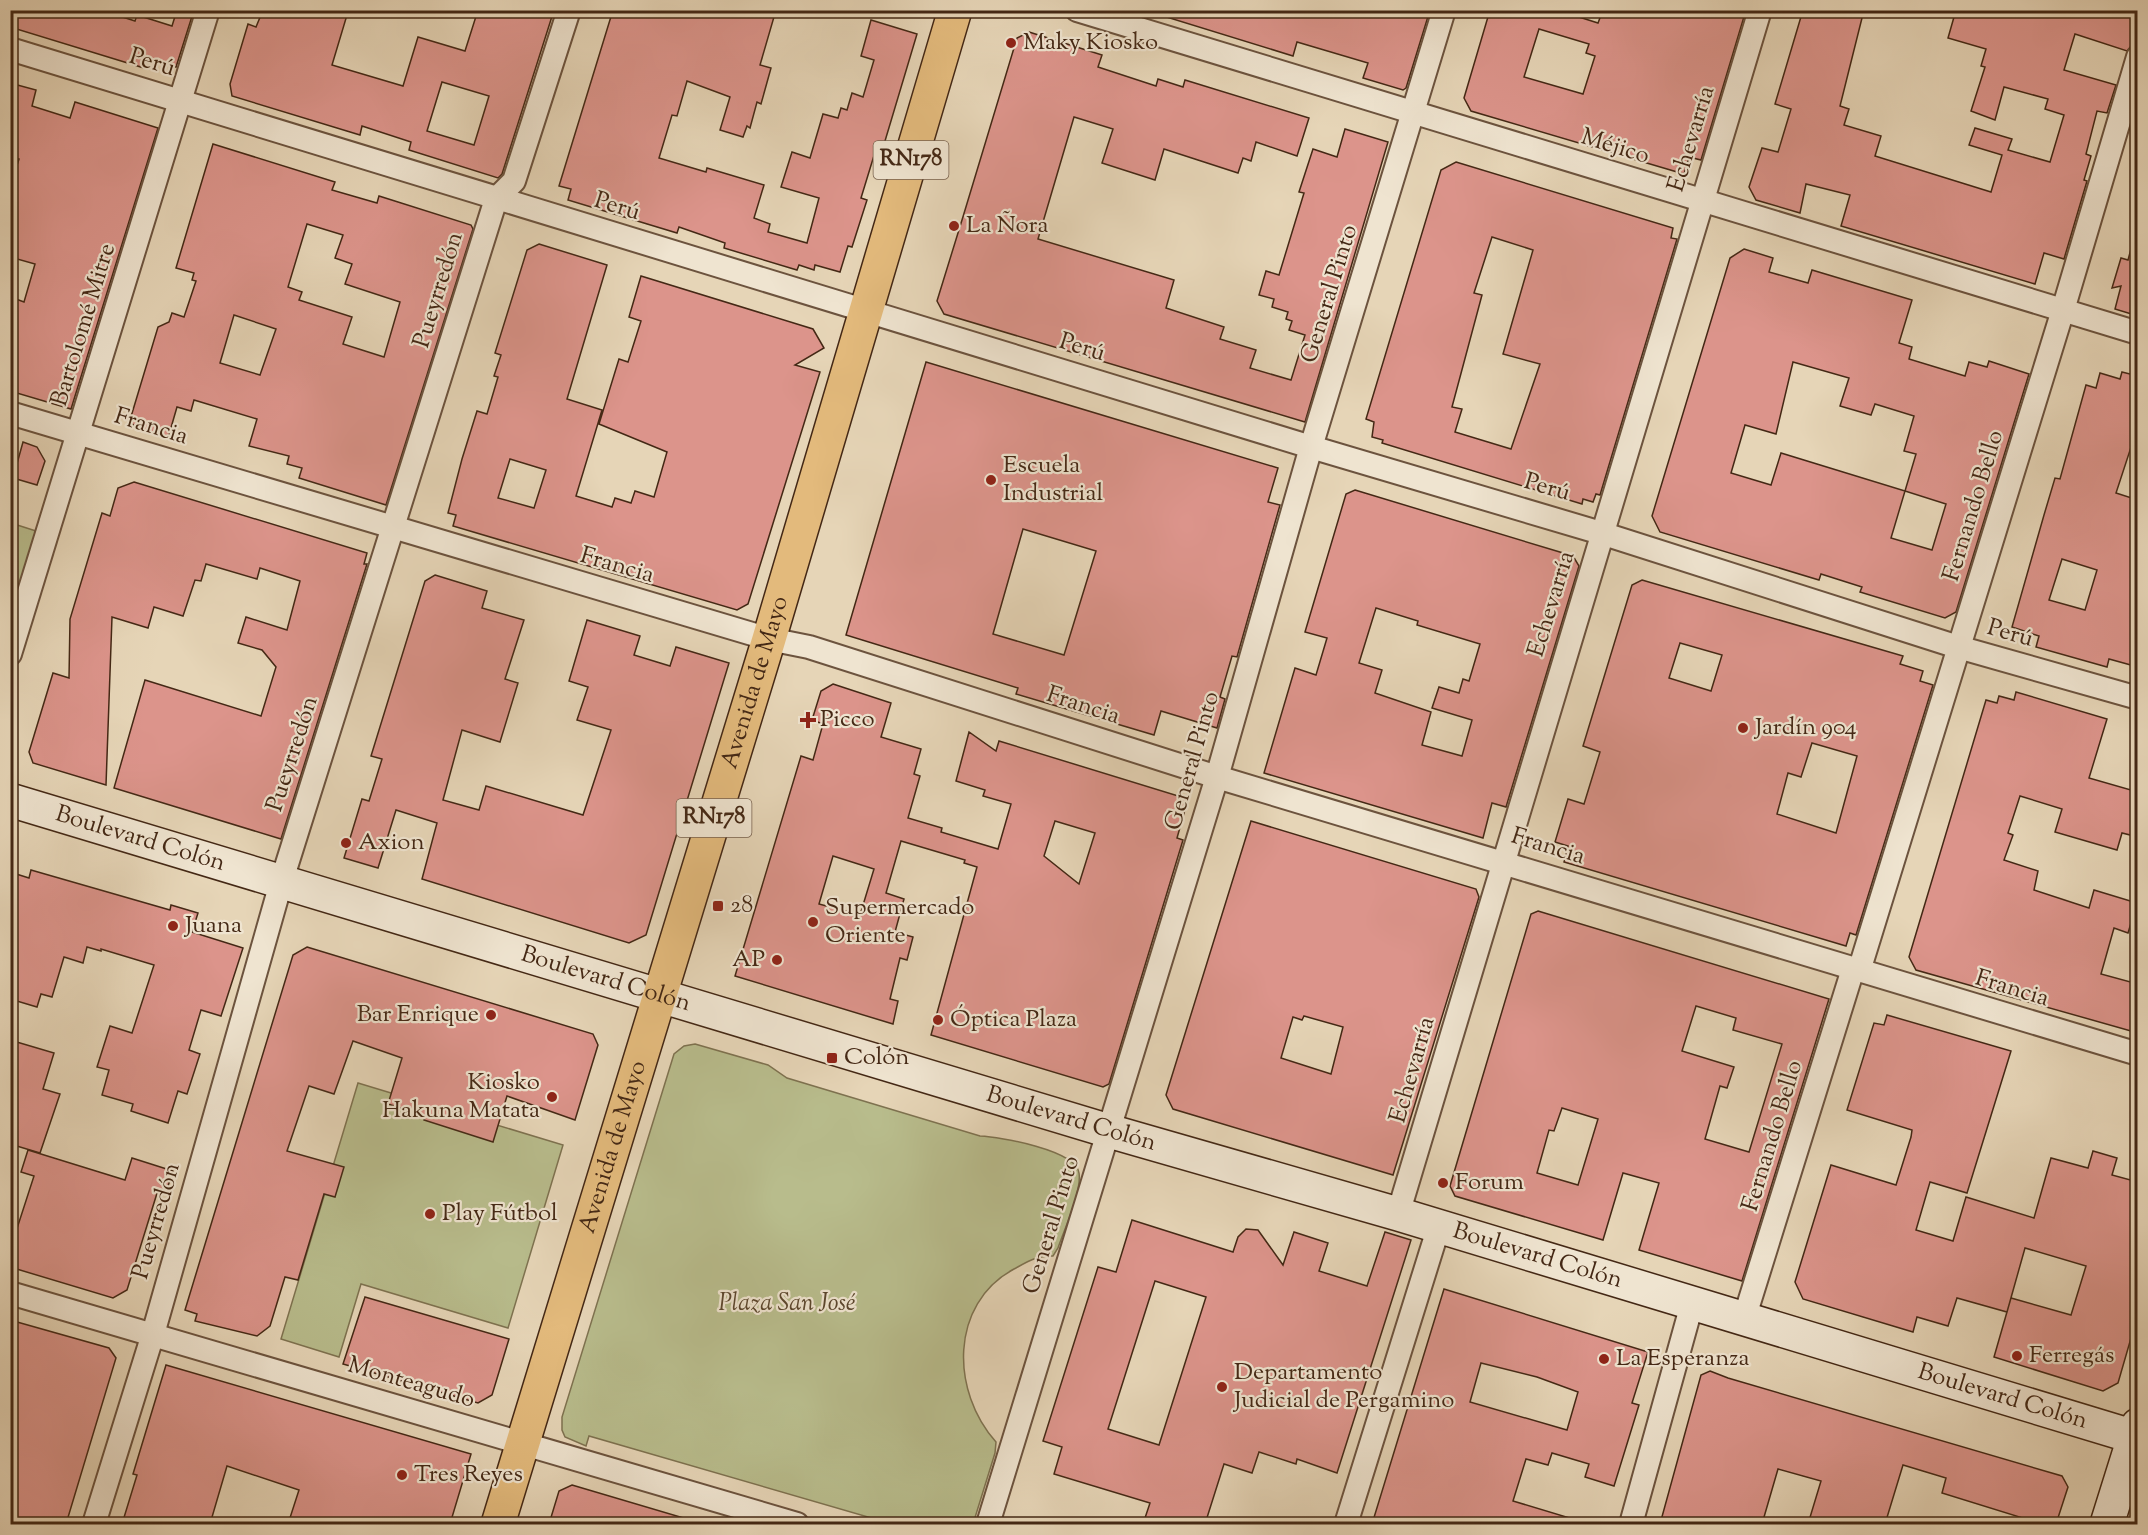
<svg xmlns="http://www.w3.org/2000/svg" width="2148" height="1535" viewBox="0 0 2148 1535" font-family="'Sorts Mill Goudy',serif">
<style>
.green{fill:#b8bc8c;stroke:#7e7250;stroke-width:1.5}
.building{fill:#dc948b;stroke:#442815;stroke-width:1.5;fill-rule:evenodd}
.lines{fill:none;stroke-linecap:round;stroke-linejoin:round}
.minor-casing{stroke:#6c533e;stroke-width:26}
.secondary-casing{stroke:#442815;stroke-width:36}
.primary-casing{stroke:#442815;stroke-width:36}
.minor{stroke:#efe4d0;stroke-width:22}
.secondary{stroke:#efe4d0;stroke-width:33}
.primary{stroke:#e3ba7c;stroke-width:33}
.poi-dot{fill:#8f2418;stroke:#efe4d0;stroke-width:2}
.labels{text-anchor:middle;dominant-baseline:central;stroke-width:4.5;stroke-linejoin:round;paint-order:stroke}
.shield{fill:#efe4d0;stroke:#77604d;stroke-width:1.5}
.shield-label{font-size:22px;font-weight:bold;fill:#442815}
.poi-label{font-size:24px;fill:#442815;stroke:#efe4d0;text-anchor:start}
.street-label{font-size:24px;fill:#442815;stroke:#efe4d0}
.park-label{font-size:24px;font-style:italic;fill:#5b462d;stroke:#efe4d0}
</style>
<rect width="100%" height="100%" fill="#e6d5b7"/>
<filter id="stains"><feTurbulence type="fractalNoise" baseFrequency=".00333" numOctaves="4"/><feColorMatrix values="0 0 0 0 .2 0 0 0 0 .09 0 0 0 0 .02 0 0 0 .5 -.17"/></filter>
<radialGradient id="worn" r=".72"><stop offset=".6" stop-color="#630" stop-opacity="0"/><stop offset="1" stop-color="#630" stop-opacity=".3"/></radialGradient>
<g class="green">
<polygon points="11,523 36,531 11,612 10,523"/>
<path d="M695,1044L768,1065L787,1078L980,1136C1000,1137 1076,1150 1079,1173C1082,1191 1064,1230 1058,1248L1053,1256C1038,1255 1027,1262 1014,1269C949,1304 951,1392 996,1442L995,1453L973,1524H892L589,1436L586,1446L565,1437L562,1430V1417L674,1054L684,1046Z"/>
<polygon points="358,1083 563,1145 508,1328 361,1284 339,1357 281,1339"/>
</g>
<g class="building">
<polygon points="10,10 101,10 135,21 137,15 172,26 177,10 194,10 176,67 147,58 144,68 10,27"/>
<path d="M263,10H332L347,15L332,65L403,86L418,37L465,51L478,10H554L502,174L498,178L409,150L411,142L362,126L360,135L232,96L230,84L248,24L256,27ZM442,82L489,96L474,145L427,131Z"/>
<polygon points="613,10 776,10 760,65 771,68 761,104 757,102 750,128 747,126 743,137 720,130 730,97 687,81 677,116 672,115 659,158 706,172 707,168 764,185 754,218 770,224 768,232 807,243 819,198 781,187 792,152 810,158 823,114 838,118 841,108 847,110 852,93 863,97 874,60 861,56 871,20 917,34 882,151 876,149 861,198 867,200 852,247 848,246 840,272 815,265 814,270 799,265 797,270 724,248 725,243 679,227 677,233 568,200 571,189 559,186"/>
<polygon points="1161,10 1430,10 1406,88 1403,90 1363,78 1368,63 1297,42 1293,56 1160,15"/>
<path d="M1490,10H1557L1598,23L1603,10H1746L1701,160L1689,157L1684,174L1471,111L1464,98ZM1539,29L1589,44L1586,53L1595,56L1583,94L1524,77Z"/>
<polygon points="1803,10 1864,10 1840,106 1849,109 1844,125 1881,136 1875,156 1991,192 2002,155 1969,145 1975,128 2012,139 2008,150 2050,162 2064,115 2045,109 2048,99 2004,87 1995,120 1971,111 1985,67 1981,66 1986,49 1948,38 1956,10 1973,15 1975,10 2138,10 2138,28 2132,45 2127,51 2075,34 2064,70 2116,85 2107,113 2097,111 2086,154 2091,156 2084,180 2087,181 2064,259 2044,253 2035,284 1841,226 1850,195 1806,184 1800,213 1756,200 1749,187 1762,148 1778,152 1791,109 1775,104"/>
<polygon points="1029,32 1102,55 1098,67 1156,86 1158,79 1183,87 1185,80 1309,118 1297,156 1256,142 1251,161 1243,158 1238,173 1164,149 1155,180 1102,163 1113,129 1074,117 1038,239 1174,280 1166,308 1224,327 1220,339 1256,350 1250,368 1291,380 1305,335 1289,330 1292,321 1286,319 1288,312 1272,307 1274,299 1259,295 1266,271 1279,275 1304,193 1299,192 1313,149 1337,157 1345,129 1388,142 1305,422 944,314 937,301 962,220 1017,38"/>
<polygon points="10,83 36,90 32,106 70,118 75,102 158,128 71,409 10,391 10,317 16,299 24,302 35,264 10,257 10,188 19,159 10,157"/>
<path d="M213,144L335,182L332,190L377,203L379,196L471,225L473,229L386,505L299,478L302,468L287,464L289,456L249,446L257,419L194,400L191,411L177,407L168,438L135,428L130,420L158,327L169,322L172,313L184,317L196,281L192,280L194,273L176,268ZM307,224L343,235L335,258L352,264L345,284L400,302L384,357L343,344L352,317L299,300L302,292L288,287ZM234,315L276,329L260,375L220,363Z"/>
<path d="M1456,162L1673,228L1671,238L1677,239L1600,495L1596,494L1593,502L1583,499L1582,504L1382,443L1383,440L1372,437L1374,422L1366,419L1441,170ZM1492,237L1533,250L1503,354L1540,364L1511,449L1455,432L1462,409L1452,407L1482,295L1474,293Z"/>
<path d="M539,244L607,265L567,399L602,410L576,496L612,507L615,498L631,503L635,491L654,497L667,452L599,424L619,359L628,362L641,321L629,317L641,276L813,329L824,348L795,365L820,372L748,604L737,610L453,526L456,515L448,513L462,459L477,411L487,414L498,377L494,376L501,355L495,353L527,250ZM510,459L546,470L534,508L498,498Z"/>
<path d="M1744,249L1773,258L1769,272L1808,283L1812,270L1912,300L1899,343L1912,347L1909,359L1965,376L1969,362L1987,367L1989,361L2029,374L1956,612L1945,618L1860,592L1862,587L1821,574L1819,580L1660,532L1652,516L1730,258ZM1793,362L1849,378L1840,406L1871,415L1875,404L1914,416L1904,451L1916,454L1905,491L1946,504L1932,550L1891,538L1905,491L1781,453L1771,485L1731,473L1745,425L1776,434Z"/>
<polygon points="2131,249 2138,249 2138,316 2115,309 2121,286 2112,288 2121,258 2128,260"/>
<path d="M926,362L1278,468L1268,502L1280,505L1237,657L1232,656L1220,697L1225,699L1217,728L1161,711L1154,735L1016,694L1018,688L846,635ZM1023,529L1096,551L1064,655L993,634Z"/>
<path d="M2122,372L2138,376V426L2116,493L2138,500V568L2131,588L2137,601L2134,614L2138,615V667L2109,659L2107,667L2036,647L2039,636L2012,627L2044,515L2055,478L2060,479L2086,385L2096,388L2100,373L2120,379ZM2062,559L2097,570L2085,610L2049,600Z"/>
<polygon points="23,442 37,447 45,461 37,485 13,478"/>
<polygon points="134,482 367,553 364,564 367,564 281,839 114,788 145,680 261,716 276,667 262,650 238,643 246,617 287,630 300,581 260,568 257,579 206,564 201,581 195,580 183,616 154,607 148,628 112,617 106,785 33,763 29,752 53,673 69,678 70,619 102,513 110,516 118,488"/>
<path d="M1355,490L1573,556L1579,566L1506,807L1492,803L1483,838L1264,773L1295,668L1316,675L1327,638L1305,632L1346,494ZM1376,608L1418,621L1417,625L1480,644L1469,681L1463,679L1459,693L1439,687L1432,708L1472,720L1462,756L1422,745L1431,712L1375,693L1382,670L1359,663Z"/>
<polygon points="435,575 487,591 482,608 524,620 505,679 518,683 500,742 462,730 443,800 479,810 486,786 583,815 611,730 577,720 588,687 569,681 587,620 640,636 634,655 670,666 676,647 729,663 646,935 629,943 422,879 437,823 396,810 378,868 344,858 362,799 369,801 382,759 371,756 425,581"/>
<path d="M1642,580L1903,656L1900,664L1923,671L1920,681L1933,685L1856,935L1850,933L1846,946L1564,862L1568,846L1555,842L1568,799L1584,804L1600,752L1583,746L1632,585ZM1680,643L1722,655L1711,691L1669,678ZM1812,743L1857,756L1836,833L1777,814L1788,773L1801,777Z"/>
<path d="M833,684L891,703L881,737L921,749L914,774L920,776L908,818L942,828L941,832L998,849L1011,804L983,796L985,790L956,781L969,732L996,751L999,741L1188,799L1177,838L1183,840L1109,1084L1103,1087L931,1035L977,867L964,863L965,860L901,841L886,893L904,899L895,932L913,937L907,960L900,958L890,999L898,1001L893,1024L735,976L801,756L813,760L823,724L812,720L821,691ZM1055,821L1095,833L1079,884L1044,856ZM833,856L874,869L860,915L819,904Z"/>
<polygon points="2016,692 2107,719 2089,778 2138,792 2138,837 2122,833 2117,850 2055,832 2062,809 2020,796 2008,833 2013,835 2004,860 2038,871 2034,890 2089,908 2094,890 2137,903 2128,933 2114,928 2101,974 2138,984 2138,1033 1916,970 1909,957 1986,700 1997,703 1999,696 2014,700"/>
<path d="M1251,821L1476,889L1479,897L1393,1175L1173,1109L1166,1095ZM1304,1016L1343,1027L1331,1074L1281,1058L1293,1017L1302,1020Z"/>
<polygon points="31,870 170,910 171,905 198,913 192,932 243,948 221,1016 201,1010 189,1050 200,1054 187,1094 178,1091 168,1123 131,1111 133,1104 102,1095 109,1070 97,1067 110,1026 132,1033 154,965 101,949 101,951 87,947 83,963 64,957 52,997 41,994 37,1007 10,999 10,872 29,878"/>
<path d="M1538,911L1829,999L1742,1281L1639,1250L1659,1183L1623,1173L1603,1240L1455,1196L1450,1186L1531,914ZM1696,1006L1736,1018L1733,1030L1782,1044L1749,1152L1705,1139L1720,1086L1727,1088L1734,1067L1682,1051ZM1562,1108L1598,1119L1578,1185L1537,1173L1549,1130L1554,1131Z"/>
<polygon points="307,947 593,1034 598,1045 575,1120 507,1096 493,1142 424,1120 425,1116 388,1104 402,1058 353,1041 334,1094 309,1086 287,1151 344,1167 335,1197 324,1194 298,1280 285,1277 270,1326 257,1336 195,1321 197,1314 185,1310 293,955"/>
<polygon points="1887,1015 2011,1051 1967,1193 1930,1182 1916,1230 1953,1241 1966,1197 2034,1218 2051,1158 2088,1168 2093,1151 2117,1158 2112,1175 2138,1182 2138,1314 2118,1383 2103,1391 1994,1357 2011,1298 2071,1315 2086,1266 2025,1248 2007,1312 1957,1298 1948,1326 1917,1317 1913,1332 1803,1299 1795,1282 1831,1165 1896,1185 1911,1137 1912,1130 1847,1110 1874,1023 1884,1025"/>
<polygon points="10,1040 54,1053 43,1089 60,1094 40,1153 10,1144"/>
<polygon points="28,1150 125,1180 132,1158 173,1171 166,1192 158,1190 127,1290 113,1298 10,1267 10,1250 34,1176 21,1172"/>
<path d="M1132,1220L1233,1252L1238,1237L1246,1229L1258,1230L1283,1265L1294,1232L1328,1243L1319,1271L1367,1286L1385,1232L1411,1240L1337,1473L1297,1459L1296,1464L1259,1452L1252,1473L1224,1464L1205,1524H1143L1150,1503L1054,1474L1062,1447L1043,1441L1098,1267L1116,1272ZM1155,1281L1206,1297L1159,1445L1108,1429Z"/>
<path d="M1444,1289L1648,1352L1632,1403L1639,1405L1614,1486L1585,1477L1589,1464L1552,1453L1548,1465L1526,1459L1513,1501L1573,1519V1524H1372ZM1481,1363L1537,1377L1578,1392L1567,1430L1470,1402Z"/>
<polygon points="365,1297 509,1339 492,1395 478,1403 343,1364"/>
<polygon points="10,1320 109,1348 116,1358 66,1524 10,1524"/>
<polygon points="166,1365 471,1454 450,1524 288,1524 299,1490 227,1466 210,1524 122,1524 137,1475 133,1474"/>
<polygon points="1710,1371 1728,1378 2062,1476 2068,1487 2056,1524 2042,1524 1942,1493 1946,1478 1903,1465 1885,1524 1808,1524 1821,1481 1778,1469 1762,1524 1660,1524 1701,1375"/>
<polygon points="572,1485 687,1519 686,1524 549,1524 559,1491"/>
</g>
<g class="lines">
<g class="minor-casing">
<g id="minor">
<polyline points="1077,10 2138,333"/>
<polyline points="10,49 1311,447 1601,533 1958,647 2138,698"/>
<polyline points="10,413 769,639 809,647 1217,777 2138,1054"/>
<polyline points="10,654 208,10"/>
<polyline points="1859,971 2063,310 2138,57"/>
<polyline points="1398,1214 1760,10"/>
<polyline points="10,1293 797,1524"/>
<polyline points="1744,1319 1853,969"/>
<polyline points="94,1524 153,1334 281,883 496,199 514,181 569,10"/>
<polyline points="988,1524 1217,777 1311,447 1444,10"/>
<polyline points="1346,1524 1439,1226"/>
<polyline points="1631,1524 1692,1304"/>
</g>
</g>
<g class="secondary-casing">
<g id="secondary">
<path id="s1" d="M10,800L1109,1131L1398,1214L2138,1438"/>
<polyline points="2107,1524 2138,1425"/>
</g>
</g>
<g class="primary-casing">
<g id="primary">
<path id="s2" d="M498,1524L769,639L955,10"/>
</g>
</g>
<use href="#minor" class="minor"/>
<use href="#secondary" class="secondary"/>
<use href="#primary" class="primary"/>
</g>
<g class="poi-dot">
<circle cx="1011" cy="43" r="6"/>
<circle cx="954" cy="226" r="6"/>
<circle cx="991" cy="480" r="6"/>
<path d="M805 711h6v6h6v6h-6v6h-6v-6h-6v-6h6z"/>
<circle cx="1743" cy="728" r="6"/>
<circle cx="346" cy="843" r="6"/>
<rect x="712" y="900" width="12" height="12" rx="3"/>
<circle cx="813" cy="922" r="6"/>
<circle cx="173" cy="926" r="6"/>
<circle cx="777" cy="960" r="6"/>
<circle cx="491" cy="1015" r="6"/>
<circle cx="938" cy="1020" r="6"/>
<rect x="826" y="1052" width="12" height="12" rx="3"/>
<circle cx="552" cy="1097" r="6"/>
<circle cx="1443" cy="1183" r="6"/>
<circle cx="430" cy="1214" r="6"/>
<circle cx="2017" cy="1356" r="6"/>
<circle cx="1604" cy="1359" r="6"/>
<circle cx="1222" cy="1387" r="6"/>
<circle cx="402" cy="1475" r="6"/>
</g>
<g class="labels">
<g class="shield">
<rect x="873.5" y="141" width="75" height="38" rx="4.5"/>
<rect x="676.5" y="799" width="75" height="38" rx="4.5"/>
</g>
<g class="shield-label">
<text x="911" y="160">RN178</text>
<text x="714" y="818">RN178</text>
</g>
<g class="poi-label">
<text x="1023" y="43">Maky Kiosko</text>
<text x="966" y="226">La Ñora</text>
<text x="1003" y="466">Escuela<tspan x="1003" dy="28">Industrial</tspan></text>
<text x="820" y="720">Picco</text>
<text x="1755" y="728">Jardín 904</text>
<text x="358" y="843">Axion</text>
<text x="730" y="906">28</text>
<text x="825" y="908">Supermercado<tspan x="825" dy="28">Oriente</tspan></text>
<text x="185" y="926">Juana</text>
<text x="765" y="960" text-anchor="end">AP</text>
<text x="479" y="1015" text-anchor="end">Bar Enrique</text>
<text x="950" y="1020">Óptica Plaza</text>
<text x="844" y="1058">Colón</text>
<text x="540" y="1083" text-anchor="end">Kiosko<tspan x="540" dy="28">Hakuna Matata</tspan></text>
<text x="1455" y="1183">Forum</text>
<text x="442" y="1214">Play Fútbol</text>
<text x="2029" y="1356">Ferregás</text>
<text x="1616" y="1359">La Esperanza</text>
<text x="1234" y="1373">Departamento<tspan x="1234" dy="28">Judicial de Pergamino</tspan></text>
<text x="414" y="1475">Tres Reyes</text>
</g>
<g class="street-label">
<text transform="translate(152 63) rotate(17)">Perú</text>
<text transform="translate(1692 139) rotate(-73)">Echevarría</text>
<text transform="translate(1615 147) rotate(17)">Méjico</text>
<text transform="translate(617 207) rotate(17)">Perú</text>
<text transform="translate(439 290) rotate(-73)">Pueyrredón</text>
<text transform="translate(1330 294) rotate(-73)">General Pinto</text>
<text transform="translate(84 325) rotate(-73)">Bartolomé Mitre</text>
<text transform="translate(1082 348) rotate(17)">Perú</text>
<text transform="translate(151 427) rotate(17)">Francia</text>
<text transform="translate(1547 488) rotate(16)">Perú</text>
<text transform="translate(1974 506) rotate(-73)">Fernando Bello</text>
<text transform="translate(617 566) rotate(16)">Francia</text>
<text transform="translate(1552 604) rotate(-73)">Echevarría</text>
<text transform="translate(2010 634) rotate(16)">Perú</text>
<text stroke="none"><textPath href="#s2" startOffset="880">Avenida de Mayo</textPath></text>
<text transform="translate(1083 706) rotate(18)">Francia</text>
<text transform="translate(293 754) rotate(-72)">Pueyrredón</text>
<text transform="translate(1193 761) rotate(-74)">General Pinto</text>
<text stroke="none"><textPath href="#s1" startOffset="136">Boulevard Colón</textPath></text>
<text transform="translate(1548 847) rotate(17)">Francia</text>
<text stroke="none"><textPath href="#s1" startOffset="622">Boulevard Colón</textPath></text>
<text transform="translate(2012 989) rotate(17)">Francia</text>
<text transform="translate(1413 1070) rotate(-74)">Echevarría</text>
<text stroke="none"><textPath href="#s1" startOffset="1108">Boulevard Colón</textPath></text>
<text transform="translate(1773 1136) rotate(-73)">Fernando Bello</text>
<text stroke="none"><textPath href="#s2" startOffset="394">Avenida de Mayo</textPath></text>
<text transform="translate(157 1221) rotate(-74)">Pueyrredón</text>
<text transform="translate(1052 1225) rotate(-73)">General Pinto</text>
<text stroke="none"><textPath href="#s1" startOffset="1594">Boulevard Colón</textPath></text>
<text transform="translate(411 1383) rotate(16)">Monteagudo</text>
<text stroke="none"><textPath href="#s1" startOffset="2080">Boulevard Colón</textPath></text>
</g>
<g class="park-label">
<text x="787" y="1304">Plaza San José</text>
</g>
</g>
<rect width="2148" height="1535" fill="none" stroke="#e6d5b7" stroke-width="36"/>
<rect x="12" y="12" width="2124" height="1511" fill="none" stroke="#442815" stroke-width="3"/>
<rect x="18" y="18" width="2112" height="1499" fill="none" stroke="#442815" stroke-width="1.5"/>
<rect width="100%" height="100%" filter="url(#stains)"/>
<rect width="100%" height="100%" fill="url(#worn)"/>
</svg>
